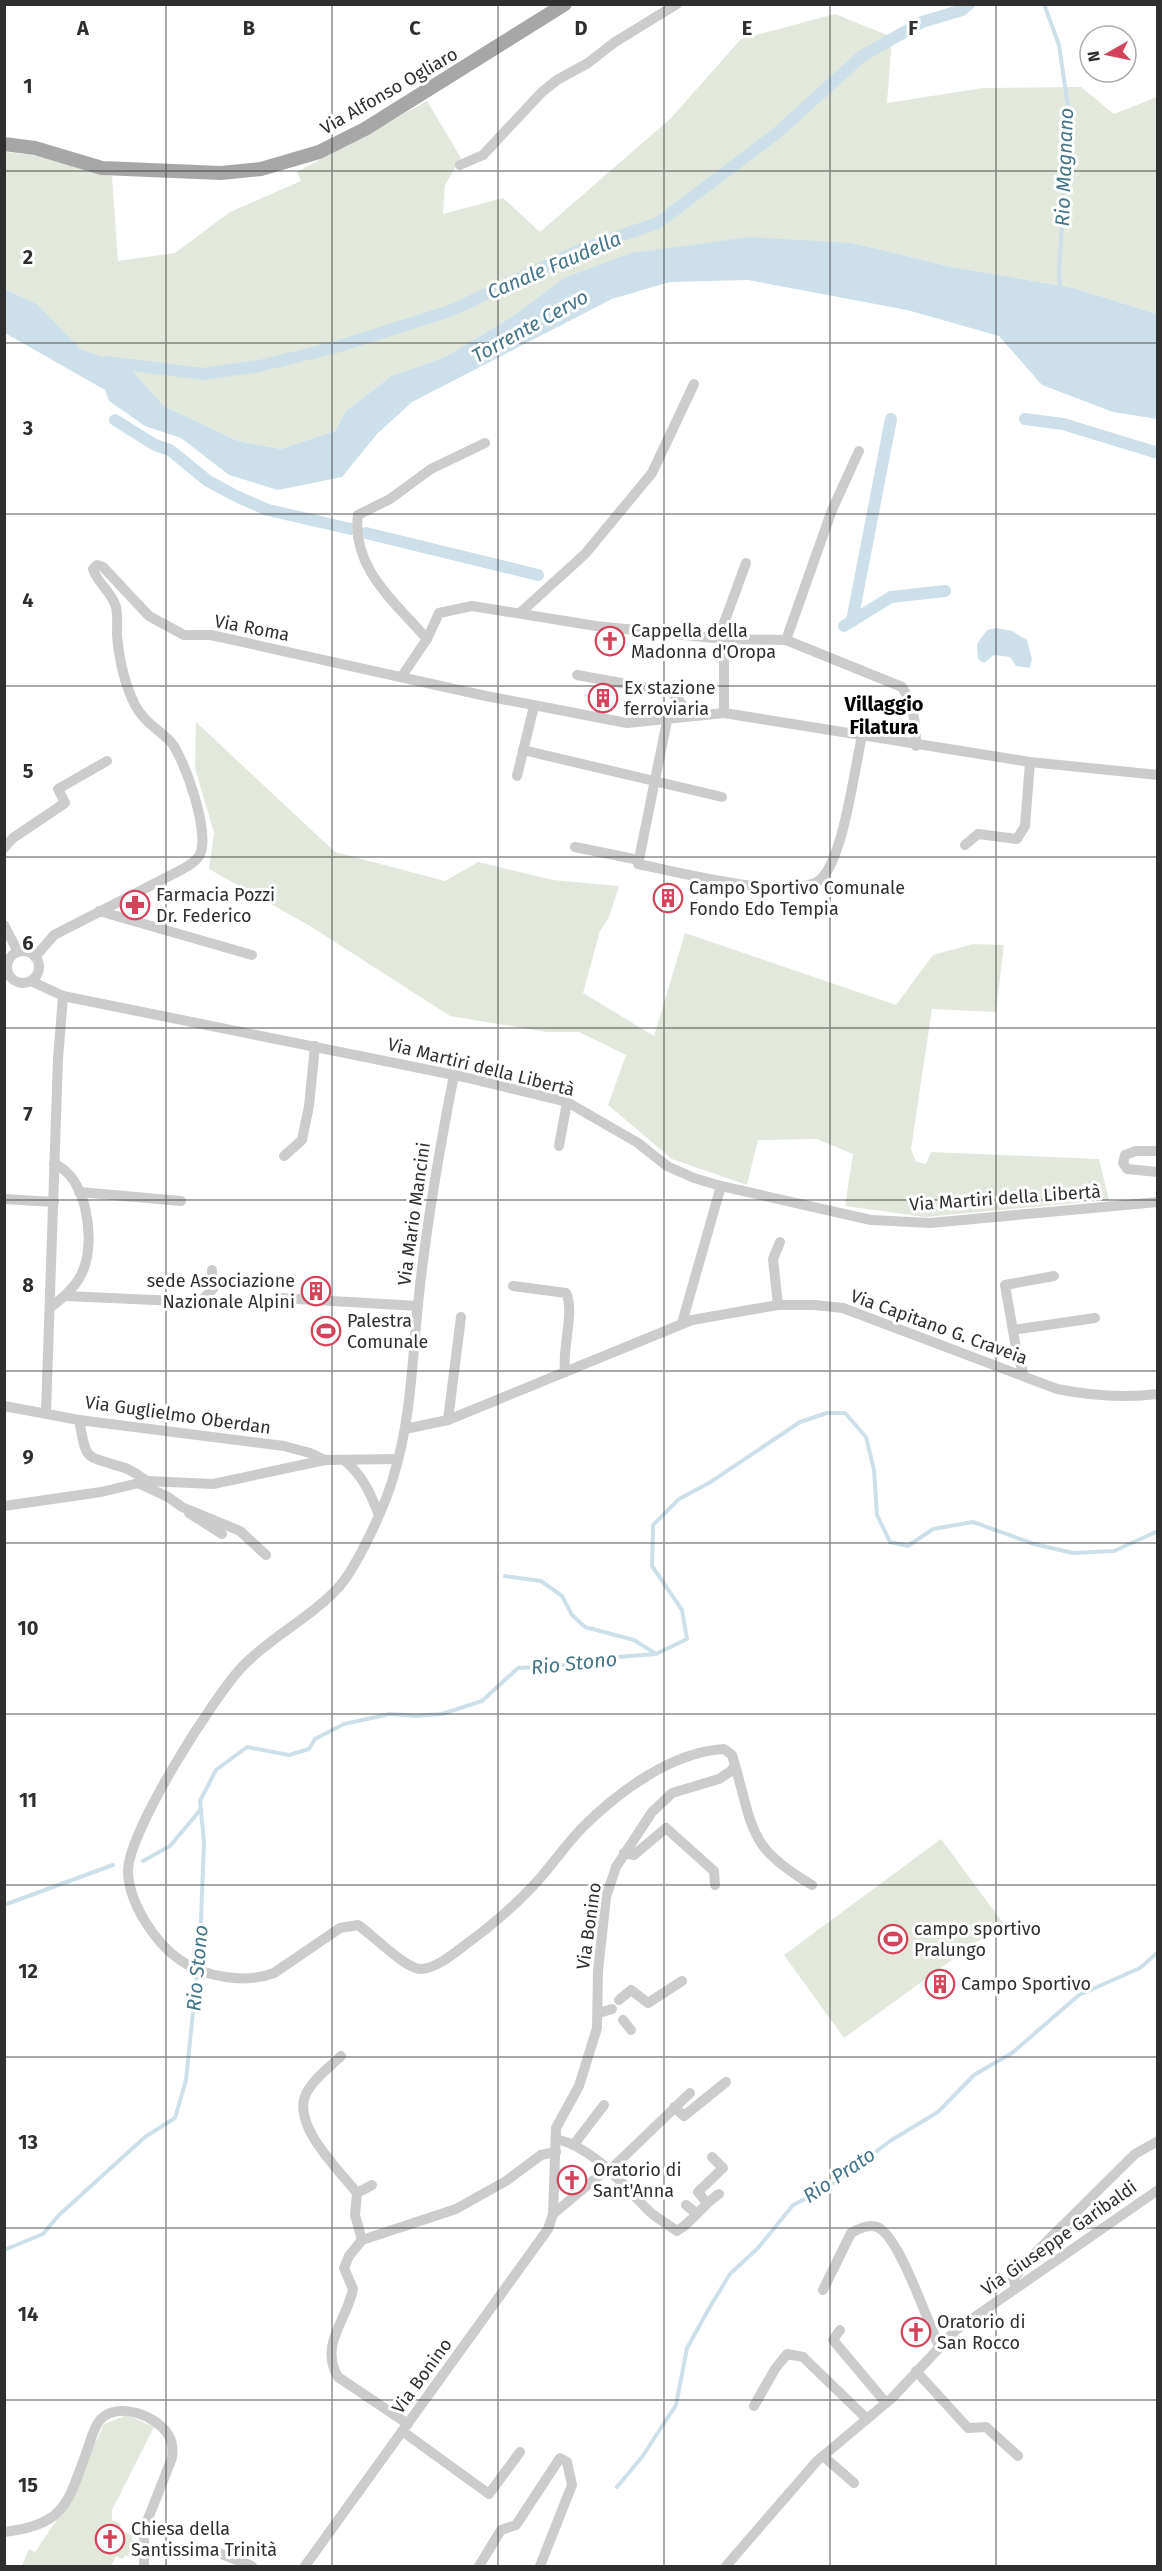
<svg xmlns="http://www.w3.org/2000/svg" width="1162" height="2571" viewBox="0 0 1162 2571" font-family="'Fira Sans',sans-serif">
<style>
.green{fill:#e3e8dc}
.water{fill:#cde0e9}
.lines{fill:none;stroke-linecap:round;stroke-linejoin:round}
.stream{stroke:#cde0e9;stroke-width:4}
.canal{stroke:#cde0e9;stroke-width:12}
.minor{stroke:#ccc;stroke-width:10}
.major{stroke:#a7a7a7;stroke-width:14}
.grid{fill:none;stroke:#2f2f2f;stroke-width:1.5;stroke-opacity:0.55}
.labels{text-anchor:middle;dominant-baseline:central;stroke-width:6;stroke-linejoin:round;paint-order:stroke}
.street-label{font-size:18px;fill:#2f2f2f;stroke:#fff}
.poi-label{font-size:18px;fill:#2f2f2f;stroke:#fff;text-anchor:start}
.water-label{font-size:20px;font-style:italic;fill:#457489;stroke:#fff}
.neighbourhood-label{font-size:20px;font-weight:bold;fill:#000;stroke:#fff}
.grid-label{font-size:20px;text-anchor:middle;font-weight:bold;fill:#2f2f2f;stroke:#fff;stroke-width:6;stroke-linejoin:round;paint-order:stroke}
</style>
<rect width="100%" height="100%" fill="#fff"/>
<g class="green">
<polygon points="835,14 892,37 887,103 983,88 1081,87 1114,114 1157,97 1157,314 1074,288 952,267 853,243 564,278 513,316 445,357 391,376 346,411 335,431 281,449 238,441 164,406 129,367 81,349 37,304 5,289 5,152 32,155 112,176 118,261 175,253 230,212 301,181 297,172 427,101 461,158 445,185 443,214 503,198 540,232 671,118 741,39"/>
<polygon points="196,722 335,852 445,881 478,862 553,880 619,886 609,917 600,931 583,993 654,1036 685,933 896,1005 933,955 973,944 1004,945 996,1012 932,1009 911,1149 916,1162 926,1164 931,1152 1099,1159 1109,1200 925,1217 845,1206 853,1154 817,1139 758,1140 747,1185 672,1159 608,1105 626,1055 579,1032 547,1032 450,1016 310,926 209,869 214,833 195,768"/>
<polygon points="941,1839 1003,1923 844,2038 784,1955"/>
<polygon points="127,2415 154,2427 112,2510 112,2520 121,2524 119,2529 133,2536 132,2540 135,2541 129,2557 125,2555 123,2559 116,2556 111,2566 22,2566 29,2549 35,2552 67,2505 104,2424"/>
</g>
<g class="water">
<polygon points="750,237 853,243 952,267 1074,288 1157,314 1157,419 1113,412 1042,385 999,336 907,310 748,280 670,282 612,299 412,402 377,434 342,477 278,490 229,475 181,438 145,426 109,401 105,390 5,333 5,289 37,304 81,349 129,367 164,406 238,441 281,449 335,431 346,411 391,376 445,357 513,316 564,278 631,253"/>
<polygon points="997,628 1012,631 1027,640 1032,659 1030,668 1016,666 1010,657 994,655 984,663 978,659 977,644 987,630"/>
</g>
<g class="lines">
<g class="stream">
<polyline points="1044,4 1059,45 1069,114 1059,271 1060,288"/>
<polyline points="505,1576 541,1581 562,1596 572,1615 585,1627 634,1640 656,1654"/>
<polyline points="143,1861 170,1846 201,1809"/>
<polyline points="4,1905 113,1865"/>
<polyline points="4,2250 43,2234 59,2215 145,2137 175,2118 186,2080 200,1945 204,1842 200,1801 216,1770 247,1747 289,1755 309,1749 315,1739 344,1724 390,1714 416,1716 442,1714 482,1701 518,1668 569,1665 591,1659 656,1654 687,1639 682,1610 652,1566 653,1525 679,1499 709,1483 800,1422 827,1413 845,1413 866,1437 874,1470 877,1515 890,1542 908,1546 933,1529 973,1522 1034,1544 1073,1553 1114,1551 1158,1531"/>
<polyline points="617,2487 642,2457 676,2405 687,2348 711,2305 730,2274 758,2248 793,2205 827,2188 890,2141 938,2112 974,2075 1012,2053 1079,1995 1140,1968 1158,1952"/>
</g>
<g class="canal">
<polyline points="106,362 204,374 259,366 333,348 450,311 584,248 658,223 777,133 862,56 922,22 962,10 969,4"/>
<polyline points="1025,419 1063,424 1158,453"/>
<polyline points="115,420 155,445 170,450 208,481 236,496 268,510 351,529"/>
<polyline points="366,533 538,575"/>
<polyline points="852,621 891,597 945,591"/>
<polyline points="844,626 852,621 891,419"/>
</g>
<g class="minor">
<polyline points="460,165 483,155 542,92 557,80 588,63 615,42 677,4"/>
<polyline points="520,613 585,554 652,473 694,384"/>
<path d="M427,639C396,603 351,568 358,515L390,499L431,469L485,443"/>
<polyline points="786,640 832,510 859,451"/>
<polyline points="577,675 671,692 692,715"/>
<path d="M402,676L427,639L439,613L472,606L596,626L723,639L786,640L902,687C914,706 916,724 916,746"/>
<polyline points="724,713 724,623 746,563"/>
<path d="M667,721L638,864C674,871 797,904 822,878C844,854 854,771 862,736"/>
<polyline points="523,750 722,797"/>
<polyline points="517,776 534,706"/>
<polyline points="965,845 978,834 1017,839 1025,826 1030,762"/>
<polyline points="575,847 639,860"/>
<polyline points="4,848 13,838 65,803 58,789 107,761"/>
<polyline points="99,911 252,955"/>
<polyline points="4,925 18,952"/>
<circle cx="23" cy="967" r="16"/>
<path d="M35,957L54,935L179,871C186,867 197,862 200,854C210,833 185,758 170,741C158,729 143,721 135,705C124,683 119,659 117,635C117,626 118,616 116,607C112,592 97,583 93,569L97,565L103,567L149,616L184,635H211L486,696L627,723L724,713L1030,762L1158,775"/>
<polyline points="31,981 63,996 464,1077 567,1102 638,1143 667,1166 694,1178 721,1186 871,1220 930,1223 1158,1202"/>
<polyline points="559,1146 567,1102"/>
<polyline points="1158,1151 1136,1151 1125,1155 1123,1163 1127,1169 1158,1172"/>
<polyline points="284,1156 302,1140 309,1106 315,1046"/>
<polyline points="79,1192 181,1201"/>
<polyline points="4,1199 54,1202"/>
<path d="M513,1286L566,1293C575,1312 562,1346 565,1372"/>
<polyline points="65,1296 200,1302 213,1289 212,1270"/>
<polyline points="280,1298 418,1306"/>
<polyline points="778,1305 773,1259 780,1242"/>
<path d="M51,1307C65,1296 78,1285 84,1268C95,1239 87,1176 54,1164"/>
<polyline points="682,1323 721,1186"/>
<polyline points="1013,1330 1095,1318"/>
<polyline points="1024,1376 1016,1348 1005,1285 1054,1276"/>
<polyline points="4,1406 79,1420 284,1446 310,1453 325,1460 398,1459"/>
<polyline points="46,1412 58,1059 63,996"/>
<path d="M79,1420C87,1461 83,1455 122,1467C131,1469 139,1476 147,1481"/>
<polyline points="448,1420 461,1317"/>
<path d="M405,1429L448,1420L692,1320L778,1305H815L843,1308L1057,1389C1092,1396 1123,1398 1158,1394"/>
<path d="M345,1461C362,1475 370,1492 378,1513"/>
<polyline points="138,1483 168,1497 182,1507 240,1531 266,1555"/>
<polyline points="4,1506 101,1492 147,1481 213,1484 325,1460"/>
<polyline points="189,1513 222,1534"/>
<path d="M735,1765C754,1832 749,1848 812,1885"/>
<polyline points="624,1853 634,1855 666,1828 714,1871 715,1885"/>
<polyline points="619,2000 631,1990 648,2003 682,1981"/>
<polyline points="599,2013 612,2009"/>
<polyline points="623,2020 631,2030"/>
<path d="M341,2056C329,2068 313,2079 306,2094C291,2125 340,2171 357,2193"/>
<polyline points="674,2107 684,2116 726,2082"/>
<path d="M556,2139C595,2148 623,2185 650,2212C658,2219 669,2225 677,2231C693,2222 703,2204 719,2194"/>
<polyline points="575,2143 604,2105"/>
<polyline points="609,2171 690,2093"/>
<polyline points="706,2202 698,2192 723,2168 712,2157"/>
<polyline points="686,2205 696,2213"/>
<polyline points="553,2214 607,2169"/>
<polyline points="362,2240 355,2215 357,2193 372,2185"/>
<polyline points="1016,2287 1013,2279 1036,2252 1135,2154 1158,2141"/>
<path d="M823,2290L851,2233C859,2229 867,2224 877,2227C899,2235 927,2321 939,2346"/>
<polyline points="840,2330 833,2340 886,2403"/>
<polyline points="916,2371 968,2428 986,2427 1018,2456"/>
<polyline points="754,2406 775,2369 787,2354 803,2357 867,2419"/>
<path d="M408,2424L338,2377C319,2344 347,2321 353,2289L344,2268L349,2256L362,2240L456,2209L506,2181L541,2155L556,2152"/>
<polyline points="402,2431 489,2494 520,2452"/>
<polyline points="823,2456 854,2483"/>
<path d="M4,2532C67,2525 68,2501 88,2448C91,2439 94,2426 101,2419C119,2401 158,2416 169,2436C173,2443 173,2450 172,2458L144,2529V2566"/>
<polyline points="214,2551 252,2566"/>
<path d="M305,2566L548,2229L553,2214L556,2128L579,2086L597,2028L598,1971L606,1897L616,1867L652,1812L672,1793L719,1779L731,1771L735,1765L732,1755L724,1749C672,1752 619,1791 583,1827C565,1845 551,1867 533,1886C513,1907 489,1928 465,1945C453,1954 437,1968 421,1969C405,1969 373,1935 358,1925L340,1928L274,1973C246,1984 204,1977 180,1960C155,1943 129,1903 128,1872C127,1833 213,1698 242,1667C270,1637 309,1619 336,1590C356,1570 385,1506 393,1478C411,1421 412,1362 418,1304C426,1227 439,1151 454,1075"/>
<polyline points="479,2566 501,2530 516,2525 560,2458 567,2462 572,2485 540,2566"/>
<polyline points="726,2566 817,2461 892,2398 956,2330 1158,2190"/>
</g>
<polyline class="major" points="4,144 35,148 102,168 221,173 261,169 319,152 365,129 565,4"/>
</g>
<path class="grid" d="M166,4V2566M332,4V2566M498,4V2566M664,4V2566M830,4V2566M996,4V2566M4,171H1158M4,343H1158M4,514H1158M4,686H1158M4,857H1158M4,1028H1158M4,1200H1158M4,1371H1158M4,1543H1158M4,1714H1158M4,1885H1158M4,2057H1158M4,2228H1158M4,2400H1158"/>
<defs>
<g id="church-ring" transform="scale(1.5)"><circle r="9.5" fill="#fff" stroke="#d3445a" stroke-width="1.5"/><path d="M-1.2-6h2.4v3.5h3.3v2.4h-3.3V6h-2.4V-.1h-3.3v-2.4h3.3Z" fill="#d3445a"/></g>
<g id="building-ring" transform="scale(1.5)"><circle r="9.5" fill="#fff" stroke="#d3445a" stroke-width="1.5"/><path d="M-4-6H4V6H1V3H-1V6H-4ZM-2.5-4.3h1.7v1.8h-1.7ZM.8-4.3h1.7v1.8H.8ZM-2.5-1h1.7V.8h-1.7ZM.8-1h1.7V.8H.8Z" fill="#d3445a"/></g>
<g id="pharmacy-ring" transform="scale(1.5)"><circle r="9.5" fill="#fff" stroke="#d3445a" stroke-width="1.5"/><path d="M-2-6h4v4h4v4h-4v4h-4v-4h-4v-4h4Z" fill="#d3445a"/></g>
<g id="stadium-ring" transform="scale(1.5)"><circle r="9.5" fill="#fff" stroke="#d3445a" stroke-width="1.5"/><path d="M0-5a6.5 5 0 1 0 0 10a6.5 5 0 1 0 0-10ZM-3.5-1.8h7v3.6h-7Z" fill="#d3445a"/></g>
</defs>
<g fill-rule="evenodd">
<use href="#church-ring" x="610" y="641"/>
<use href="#building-ring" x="603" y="698"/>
<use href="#building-ring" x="668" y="898"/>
<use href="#pharmacy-ring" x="135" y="905"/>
<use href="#building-ring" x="316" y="1291"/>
<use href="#stadium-ring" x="326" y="1331"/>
<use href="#stadium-ring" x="893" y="1939"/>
<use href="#building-ring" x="940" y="1984"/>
<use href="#church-ring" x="572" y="2180"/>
<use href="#church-ring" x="916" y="2332"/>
<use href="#church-ring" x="110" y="2539"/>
</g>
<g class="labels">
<g class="street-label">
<text transform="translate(389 91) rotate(-30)">Via Alfonso Ogliaro</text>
<text transform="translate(252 628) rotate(11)">Via Roma</text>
<text transform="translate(481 1067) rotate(14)">Via Martiri della Libertà</text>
<text transform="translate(1005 1198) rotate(-4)">Via Martiri della Libertà</text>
<text transform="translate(414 1214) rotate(-82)">Via Mario Mancini</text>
<text transform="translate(939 1327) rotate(20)">Via Capitano G. Craveia</text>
<text transform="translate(178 1415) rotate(8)">Via Guglielmo Oberdan</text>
<text transform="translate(589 1926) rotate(-82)">Via Bonino</text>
<text transform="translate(1059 2238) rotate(-35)">Via Giuseppe Garibaldi</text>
<text transform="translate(422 2376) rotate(-54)">Via Bonino</text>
</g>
<g class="poi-label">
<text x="631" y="631">Cappella della<tspan x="631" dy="21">Madonna d'Oropa</tspan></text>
<text x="624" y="688">Ex stazione<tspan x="624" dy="21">ferroviaria</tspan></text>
<text x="689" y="888">Campo Sportivo Comunale<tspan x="689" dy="21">Fondo Edo Tempia</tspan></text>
<text x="156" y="895">Farmacia Pozzi<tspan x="156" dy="21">Dr. Federico</tspan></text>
<text x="295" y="1281" text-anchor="end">sede Associazione<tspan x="295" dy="21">Nazionale Alpini</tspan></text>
<text x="347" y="1321">Palestra<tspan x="347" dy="21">Comunale</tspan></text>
<text x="914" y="1929">campo sportivo<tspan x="914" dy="21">Pralungo</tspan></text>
<text x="961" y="1984">Campo Sportivo</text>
<text x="593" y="2170">Oratorio di<tspan x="593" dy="21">Sant'Anna</tspan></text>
<text x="937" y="2322">Oratorio di<tspan x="937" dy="21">San Rocco</tspan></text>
<text x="131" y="2529">Chiesa della<tspan x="131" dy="21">Santissima Trinità</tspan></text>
</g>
<g class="water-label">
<text transform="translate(1064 167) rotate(-88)">Rio Magnano</text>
<text transform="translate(554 265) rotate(-23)">Canale Faudella</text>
<text transform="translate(530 326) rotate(-29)">Torrente Cervo</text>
<text transform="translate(574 1663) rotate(-6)">Rio Stono</text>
<text transform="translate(197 1968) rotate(-85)">Rio Stono</text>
<text transform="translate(839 2175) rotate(-34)">Rio Prato</text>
</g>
<g class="neighbourhood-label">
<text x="884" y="704">Villaggio<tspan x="884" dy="23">Filatura</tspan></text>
</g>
</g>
<g class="grid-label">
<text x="83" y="35">A</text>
<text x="249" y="35">B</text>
<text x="415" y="35">C</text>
<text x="581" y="35">D</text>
<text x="747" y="35">E</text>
<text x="913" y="35">F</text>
<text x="28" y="93">1</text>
<text x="28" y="264">2</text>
<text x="28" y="435">3</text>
<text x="28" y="607">4</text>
<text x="28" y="778">5</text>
<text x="28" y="950">6</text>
<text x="28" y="1121">7</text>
<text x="28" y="1292">8</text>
<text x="28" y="1464">9</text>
<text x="28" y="1635">10</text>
<text x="28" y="1807">11</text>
<text x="28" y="1978">12</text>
<text x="28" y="2149">13</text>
<text x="28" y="2321">14</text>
<text x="28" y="2492">15</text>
</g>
<rect width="1162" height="2571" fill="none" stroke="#2f2f2f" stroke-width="12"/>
<g transform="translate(1108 54) rotate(261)"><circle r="28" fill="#ffffff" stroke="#acacac" stroke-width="1.5"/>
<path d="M0-4.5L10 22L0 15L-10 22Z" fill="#d3445a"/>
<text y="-9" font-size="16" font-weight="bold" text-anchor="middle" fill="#2f2f2f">N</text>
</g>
</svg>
